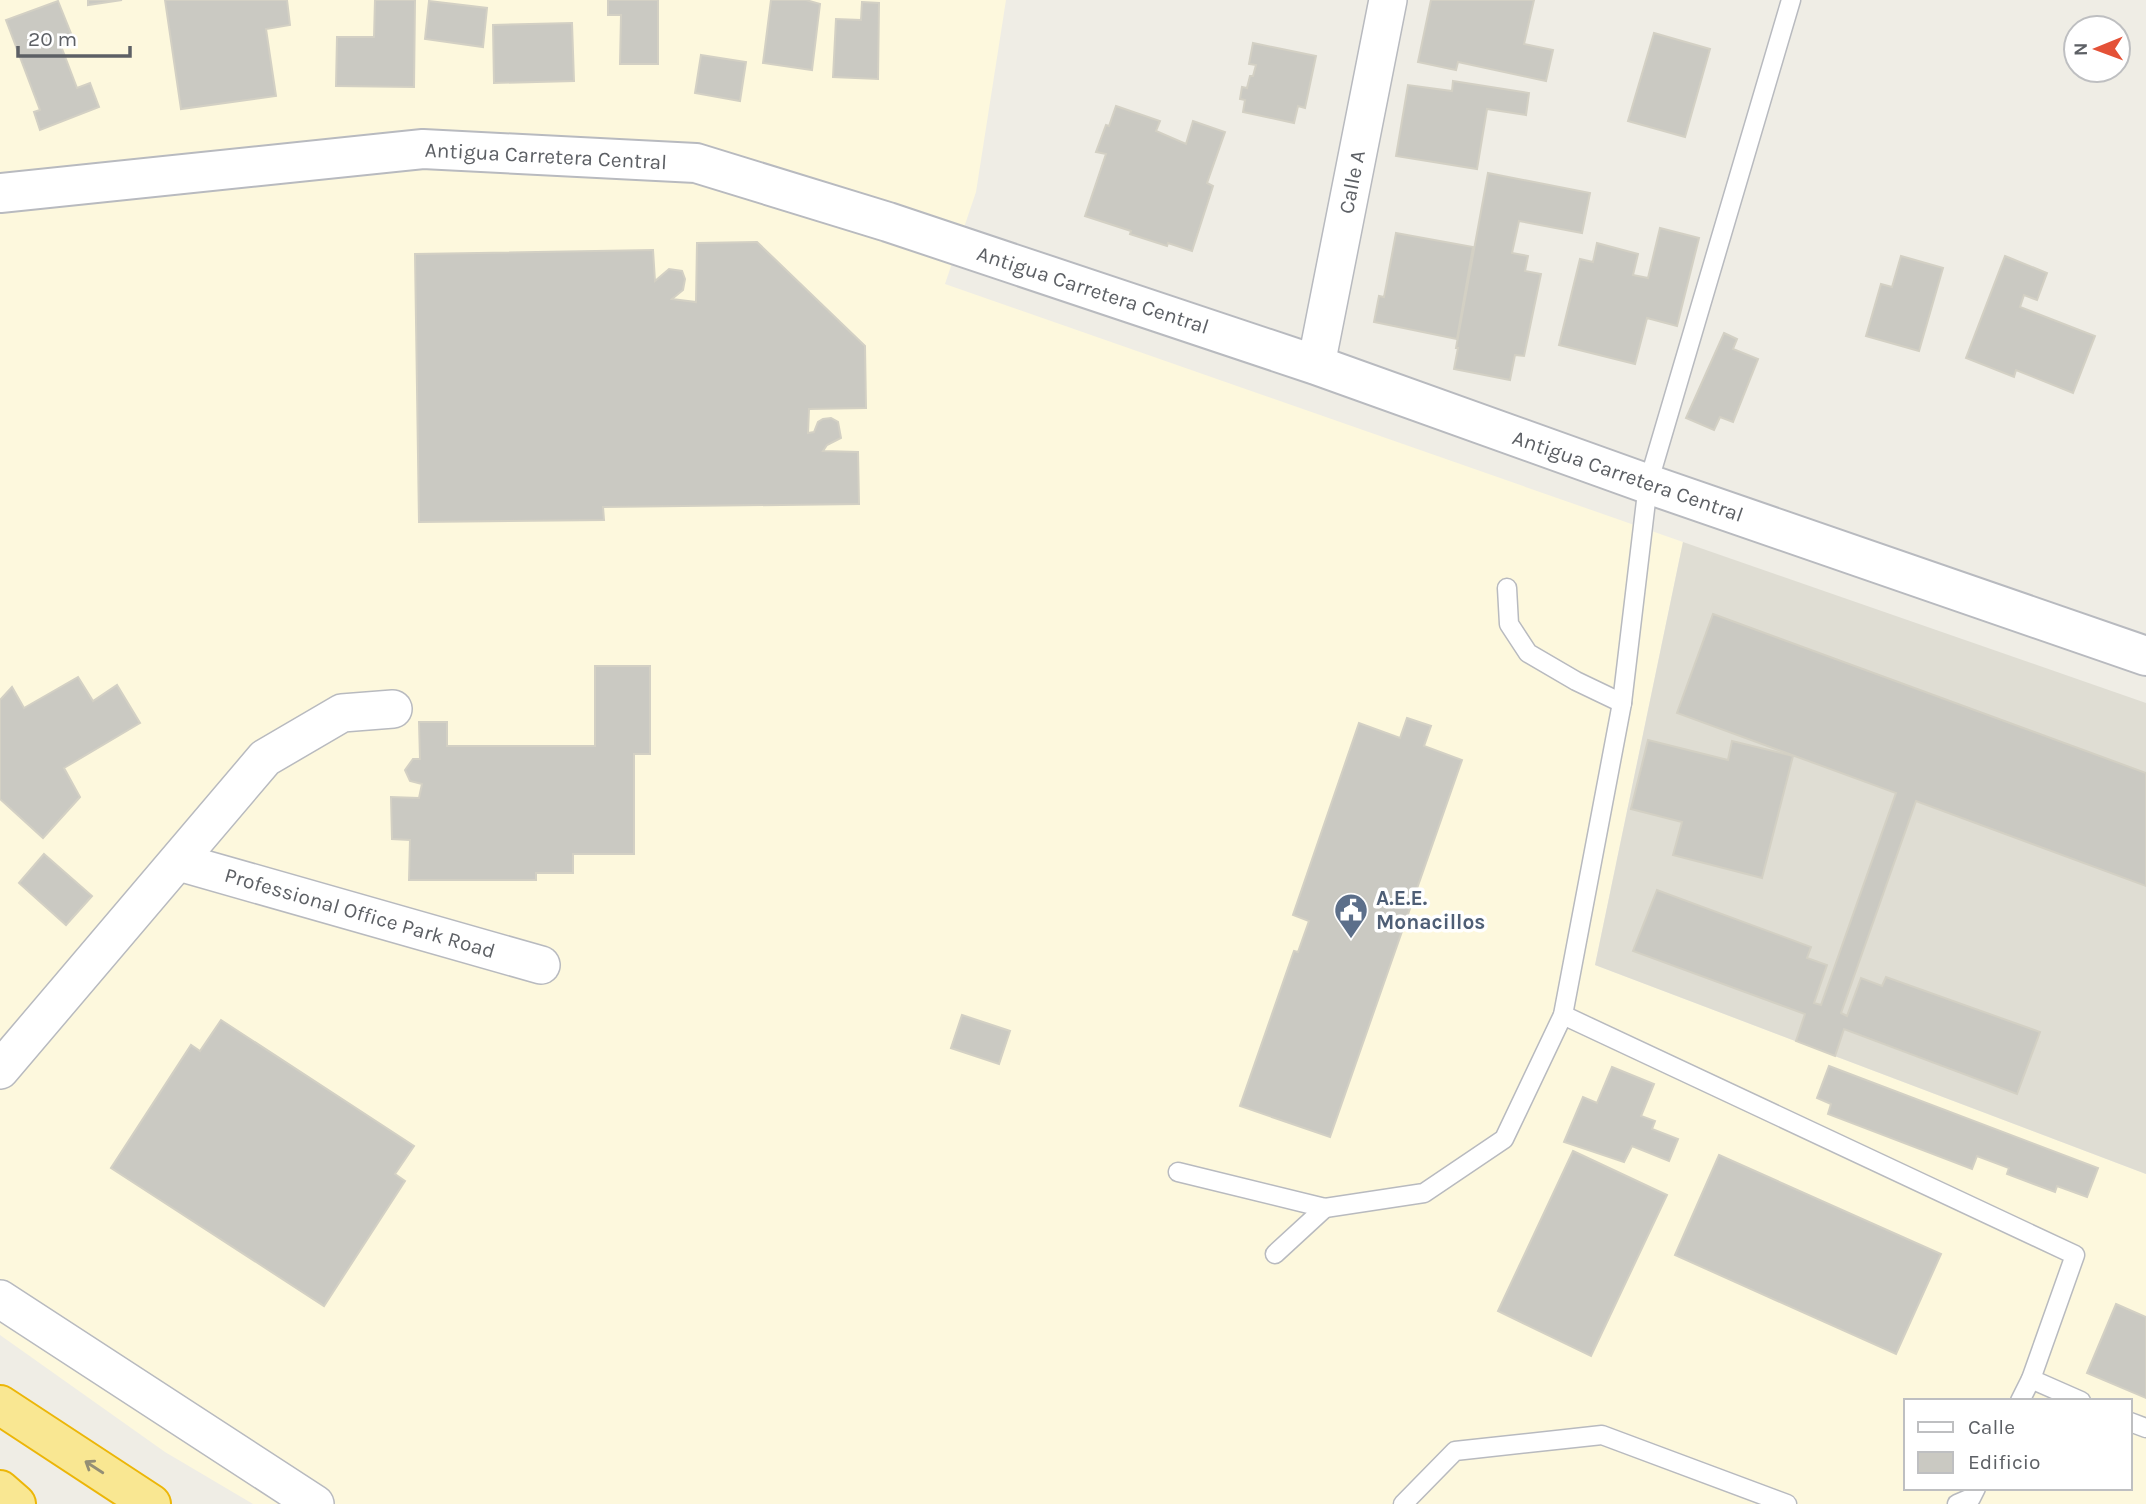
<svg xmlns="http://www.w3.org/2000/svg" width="2146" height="1504" viewBox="0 0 2146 1504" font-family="Karla,sans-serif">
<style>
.commercial{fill:#fdf8dd;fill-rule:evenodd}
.education{fill:#dfddd3}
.building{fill:#cac9c2;stroke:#d3d0c4;stroke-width:2}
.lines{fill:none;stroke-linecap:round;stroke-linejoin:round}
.service-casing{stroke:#b8babf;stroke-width:21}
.minor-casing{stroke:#b8babf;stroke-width:40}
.tertiary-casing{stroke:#b8babf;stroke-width:42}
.motorway-casing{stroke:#ecb608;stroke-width:42}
.service{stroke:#fff;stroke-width:18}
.minor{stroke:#fff;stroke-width:37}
.tertiary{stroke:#fff;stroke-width:38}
.motorway{stroke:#f9e792;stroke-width:38}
.oneway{stroke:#948f75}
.labels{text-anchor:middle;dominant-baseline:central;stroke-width:7;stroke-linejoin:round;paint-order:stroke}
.street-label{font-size:21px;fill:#5d6065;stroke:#fff}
.service-label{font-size:21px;font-weight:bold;fill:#4e5e75;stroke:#fff;text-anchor:start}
</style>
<rect width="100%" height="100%" fill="#efede5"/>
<path class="commercial" d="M0,0H1006L976,192L945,284L1683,542L1595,965L2146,1174V1504H253L165,1452L0,1335ZM1906,1401H2130V1488H1906Z"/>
<polygon class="education" points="1683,542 2146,703 2146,1174 1595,965"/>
<g class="building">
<polygon points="88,0 122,0 88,5"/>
<polygon points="165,0 287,0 290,25 266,29 276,96 181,109"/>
<polygon points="375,0 415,0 414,87 336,86 337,37 374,37"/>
<polygon points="608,0 658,0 658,64 620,64 621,15 608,15"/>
<polygon points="771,0 806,0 820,4 812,70 763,63"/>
<polygon points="1431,0 1534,0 1524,44 1553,50 1546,81 1458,62 1456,70 1418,62"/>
<polygon points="58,1 74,41 61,46 77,88 90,83 99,107 40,130 34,112 40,110 6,20"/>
<polygon points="429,1 487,8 483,47 425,39"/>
<polygon points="862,2 879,3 878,79 833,77 836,19 861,20"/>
<polygon points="572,23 574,81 494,83 493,25"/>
<polygon points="1654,33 1710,49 1685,137 1628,121"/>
<polygon points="1253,43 1316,56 1305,108 1298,106 1294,123 1243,112 1245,100 1240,99 1242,87 1247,88 1250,76 1253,76 1256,65 1249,64"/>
<polygon points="701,55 746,62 740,101 695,93"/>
<polygon points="1453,81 1529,93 1526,115 1487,109 1477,169 1396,156 1408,85 1452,91"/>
<polygon points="1116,106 1160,121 1156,131 1186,144 1193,121 1225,132 1207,183 1213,186 1192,251 1168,243 1167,246 1130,234 1131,231 1085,216 1106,154 1096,152 1106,125 1109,126"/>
<polygon points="1488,173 1590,193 1582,233 1519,221 1512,253 1528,256 1525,271 1541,274 1524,356 1515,355 1510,380 1454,369 1458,348 1456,348"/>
<polygon points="1660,228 1699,238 1677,326 1647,318 1635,364 1559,345 1580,259 1593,262 1597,243 1638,254 1633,275 1648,278"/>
<polygon points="1396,233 1473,247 1457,339 1374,322 1379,296 1384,297"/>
<polygon points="757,242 865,346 866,408 809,409 808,433 814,432 818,422 823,419 831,418 838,422 841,438 827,445 823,451 858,452 859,504 603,507 604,520 419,522 415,254 653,250 655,281 669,269 682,271 685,279 683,290 672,299 696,302 697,243"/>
<polygon points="1901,256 1943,268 1919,351 1866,336 1881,284 1892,287"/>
<polygon points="2005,256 2047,273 2037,300 2024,295 2020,307 2095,336 2073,393 2016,370 2014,377 1966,358"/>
<polygon points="1724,333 1737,339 1733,349 1758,359 1733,422 1720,417 1714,430 1686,418"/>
<polygon points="1713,614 2146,773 2146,886 1916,801 1841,1013 1847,1016 1861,978 1882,986 1886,977 2040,1032 2017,1094 1844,1029 1835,1056 1796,1041 1805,1014 1633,951 1657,890 1811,947 1807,958 1827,965 1814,1003 1821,1005 1896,793 1677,713"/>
<polygon points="595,666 650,666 650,754 634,754 634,854 573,854 573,873 536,873 536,880 409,880 410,840 392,839 391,797 419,798 422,784 410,781 405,770 413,759 420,759 419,722 447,722 447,746 595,746"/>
<polygon points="78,677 93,701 117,685 140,723 64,768 80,797 43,838 0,799 0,700 12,687 24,708"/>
<polygon points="1407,718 1431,726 1424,746 1462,760 1330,1137 1240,1106 1294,951 1298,952 1309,921 1293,915 1359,723 1400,738"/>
<polygon points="1648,740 1728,760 1732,741 1793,756 1762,878 1673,855 1682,822 1631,809"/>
<polygon points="44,854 92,896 66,925 19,883"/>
<polygon points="962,1015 1010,1031 999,1064 951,1048"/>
<polygon points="221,1020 414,1146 395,1174 405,1181 324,1306 111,1168 191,1045 200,1051"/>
<polygon points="1829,1066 2098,1168 2087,1197 2057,1186 2055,1192 2007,1174 2009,1168 1977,1156 1972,1169 1828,1114 1831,1104 1817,1098"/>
<polygon points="1612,1067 1654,1084 1641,1116 1655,1121 1652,1129 1678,1139 1669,1161 1632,1146 1624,1162 1564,1142 1583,1097 1597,1103"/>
<polygon points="1573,1151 1667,1195 1591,1356 1498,1311"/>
<polygon points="1719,1155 1941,1254 1896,1354 1675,1255"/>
<polygon points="2116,1304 2146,1317 2146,1398 2087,1373"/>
</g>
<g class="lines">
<g class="service-casing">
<g id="service">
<polyline points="1507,588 1509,624 1528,653 1576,681 1622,703"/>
<polyline points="1563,1015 2075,1255 2031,1379 2020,1401"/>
<polyline points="1178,1172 1325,1208 1424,1193 1504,1139 1563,1015 1622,703 1648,484 1791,0"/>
<polyline points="1275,1254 1325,1208"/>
<polyline points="2031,1379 2081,1401"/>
<polyline points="2130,1422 2146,1428"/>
<polyline points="1403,1504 1455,1451 1602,1435 1787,1504"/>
<polyline points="1957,1504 1971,1498 1976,1488"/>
</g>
</g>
<g class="minor-casing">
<g id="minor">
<polyline points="1316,365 1388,0"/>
<polyline points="179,862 541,965"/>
<polyline points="0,1070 265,758 342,713 393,709"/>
<polyline points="0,1299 315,1504"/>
</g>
</g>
<g class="tertiary-casing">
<polyline id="tertiary" points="0,193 423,149 696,163 888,222 1316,365 1648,484 2146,656"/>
</g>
<g class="motorway-casing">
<g id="motorway">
<polyline points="0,1405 151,1504"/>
<polyline points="0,1490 16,1504"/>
</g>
</g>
<use href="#service" class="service"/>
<use href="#minor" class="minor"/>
<use href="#tertiary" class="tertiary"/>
<use href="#motorway" class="motorway"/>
</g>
<defs><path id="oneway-shaft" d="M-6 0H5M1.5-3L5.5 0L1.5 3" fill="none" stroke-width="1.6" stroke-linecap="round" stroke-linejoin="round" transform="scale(1.75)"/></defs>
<use class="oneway" href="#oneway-shaft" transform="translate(94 1467) rotate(-147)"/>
<defs>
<g id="civic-pin" transform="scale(1.75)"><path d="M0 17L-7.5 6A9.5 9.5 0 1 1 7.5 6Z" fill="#5c6f8a" stroke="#fff"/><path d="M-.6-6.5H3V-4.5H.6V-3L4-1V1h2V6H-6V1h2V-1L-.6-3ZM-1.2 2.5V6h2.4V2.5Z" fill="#fff"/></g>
</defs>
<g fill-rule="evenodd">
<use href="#civic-pin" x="1351" y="910"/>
</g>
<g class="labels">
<g class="street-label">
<text transform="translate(546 156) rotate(3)">Antigua Carretera Central</text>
<text transform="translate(1352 182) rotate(-79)">Calle A</text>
<text transform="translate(1093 290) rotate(18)">Antigua Carretera Central</text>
<text transform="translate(1628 476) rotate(19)">Antigua Carretera Central</text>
<text transform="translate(360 913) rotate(16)">Professional Office Park Road</text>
</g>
<g class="service-label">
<text x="1376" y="898">A.E.E.<tspan x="1376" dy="24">Monacillos</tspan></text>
</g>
</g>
<rect x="1904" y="1399" width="228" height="91" fill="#ffffff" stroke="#bebfc1" stroke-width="2"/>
<rect x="1918" y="1422" width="35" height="10" fill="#ffffff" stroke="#bebfc1" stroke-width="2"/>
<text x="1968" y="1434" font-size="21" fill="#5d6065">Calle</text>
<rect x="1918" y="1452" width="35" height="21" fill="#cac9c2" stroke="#bebfc1" stroke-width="2"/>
<text x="1968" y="1469" font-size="21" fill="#5d6065">Edificio</text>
<g transform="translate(2097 49) rotate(269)"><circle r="33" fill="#ffffff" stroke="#bebfc1" stroke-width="2"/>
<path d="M0-5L12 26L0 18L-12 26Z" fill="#e45137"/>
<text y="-10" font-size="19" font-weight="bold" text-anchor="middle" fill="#5d6065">N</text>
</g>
<path d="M18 46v10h112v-10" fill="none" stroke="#5d6065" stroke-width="3.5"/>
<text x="28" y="46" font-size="21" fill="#5d6065" stroke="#ffffff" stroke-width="5" paint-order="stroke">20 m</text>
</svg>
